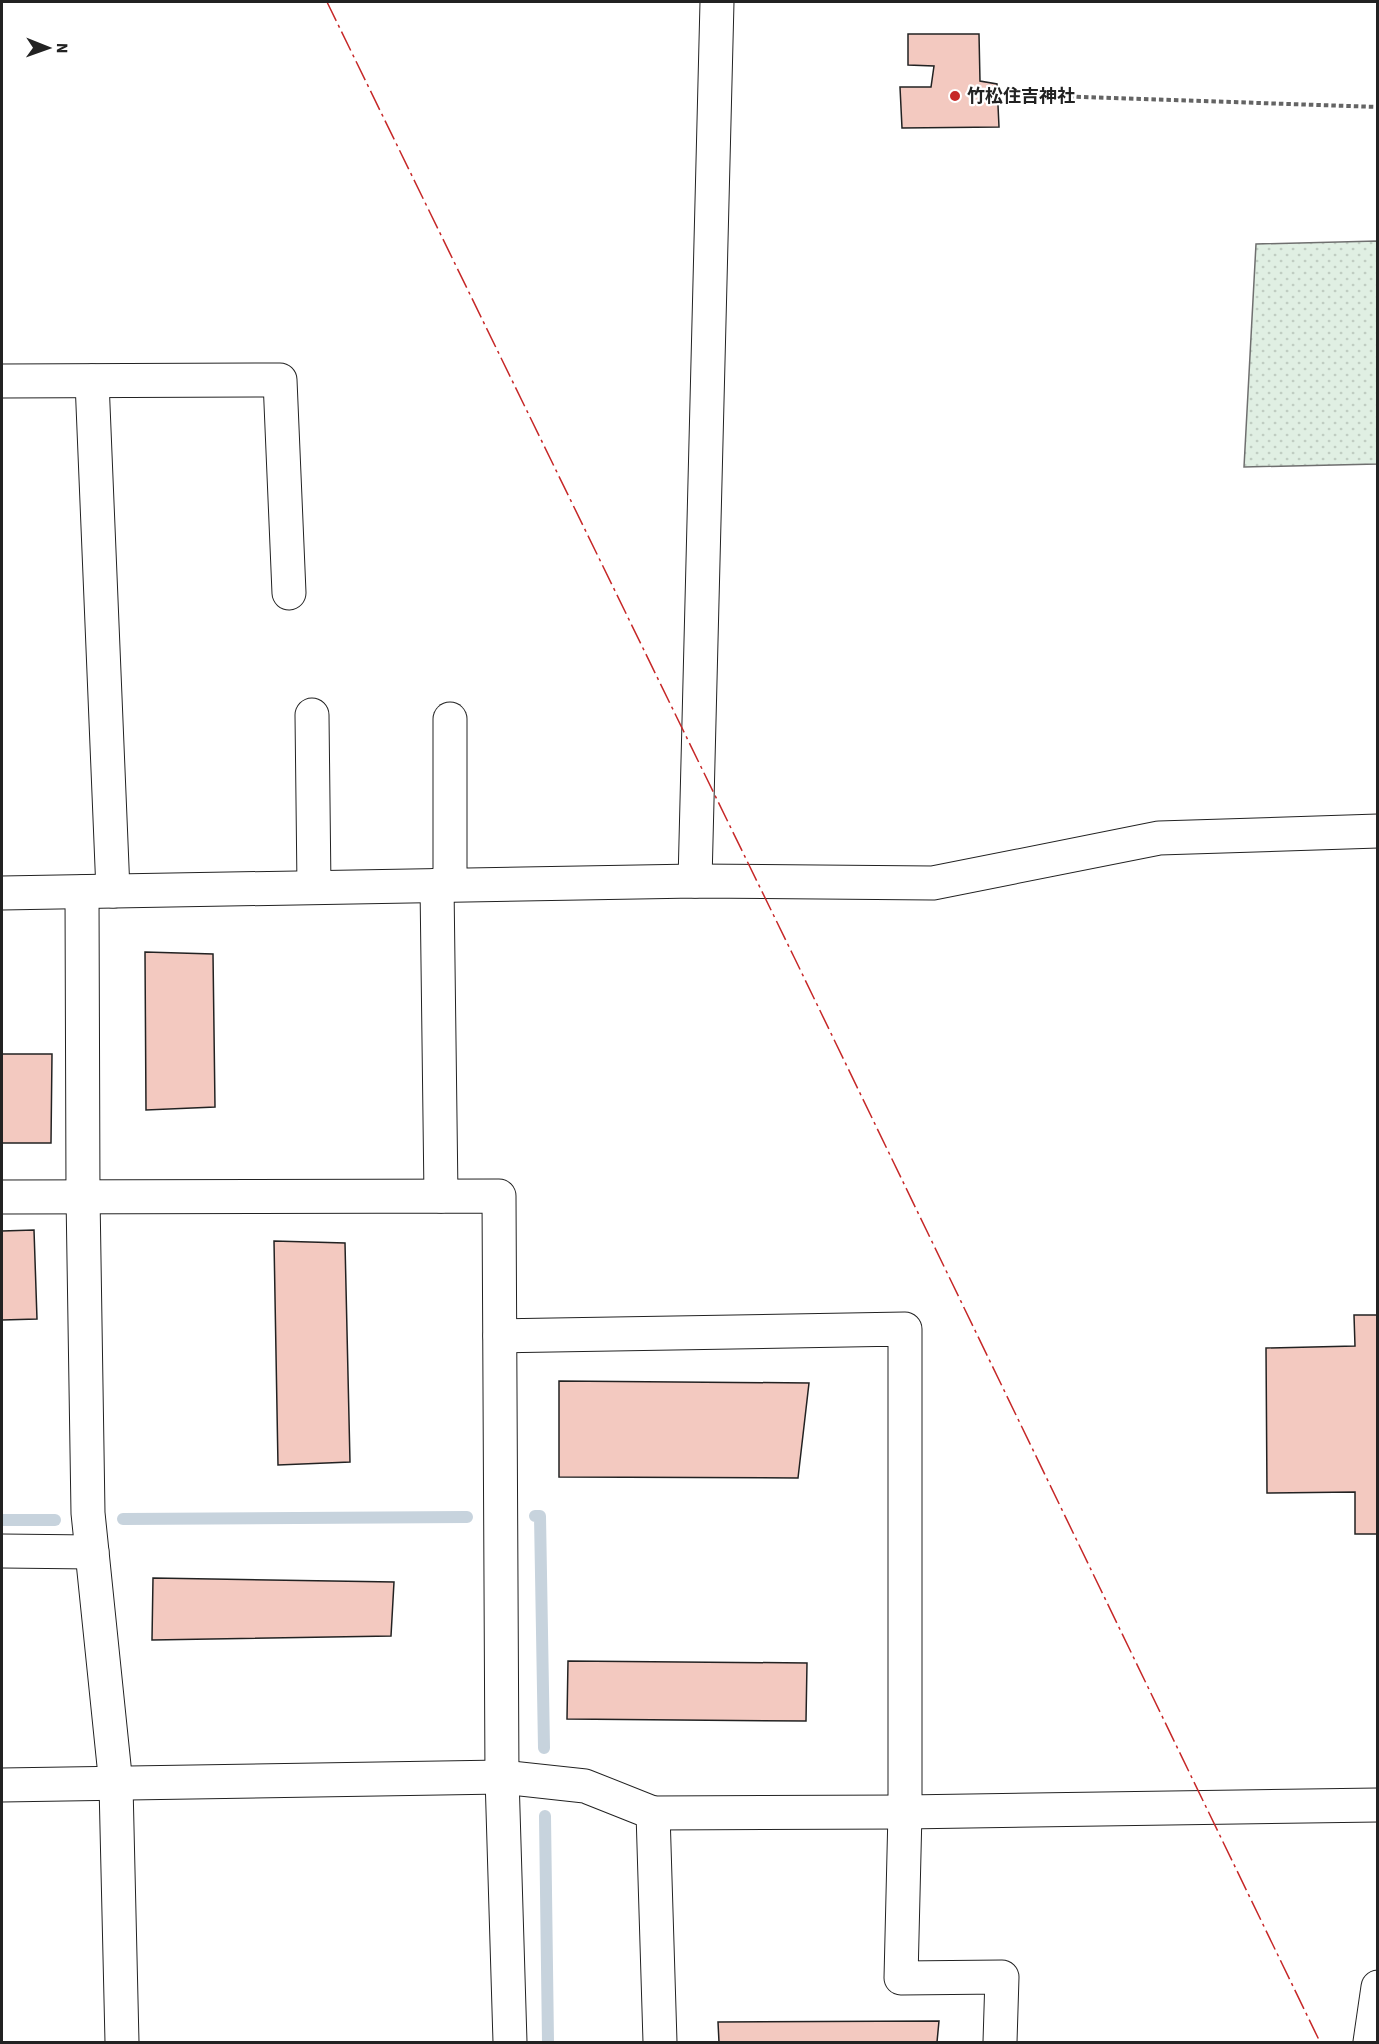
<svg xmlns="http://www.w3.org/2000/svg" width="1379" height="2044" viewBox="0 0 1379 2044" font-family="'Source Sans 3','Noto Sans JP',sans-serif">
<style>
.grass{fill:url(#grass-dots);stroke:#6f6f6f;stroke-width:1.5}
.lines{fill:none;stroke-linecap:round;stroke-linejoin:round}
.stream{stroke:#c7d3dd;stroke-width:12}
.building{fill:#f3c9c0;stroke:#222;stroke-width:1.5}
.minor-casing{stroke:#222;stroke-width:35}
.path{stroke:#646464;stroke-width:4;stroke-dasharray:4.5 3;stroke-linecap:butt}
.minor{stroke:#fff;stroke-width:33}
.power{stroke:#c62828;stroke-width:1.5;stroke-dasharray:21 4.5 3 4.5;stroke-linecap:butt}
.poi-dot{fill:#c62828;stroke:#fff;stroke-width:2}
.labels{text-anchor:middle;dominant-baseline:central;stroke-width:4.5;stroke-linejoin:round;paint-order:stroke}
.poi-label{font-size:18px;font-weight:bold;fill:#222;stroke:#fff;text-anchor:start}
</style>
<defs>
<pattern id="grass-dots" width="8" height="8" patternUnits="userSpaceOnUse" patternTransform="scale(1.5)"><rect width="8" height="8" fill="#e0efe3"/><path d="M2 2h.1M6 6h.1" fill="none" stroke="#c0cdc2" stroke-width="1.8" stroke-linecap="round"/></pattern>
</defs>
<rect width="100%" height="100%" fill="#fff"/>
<polygon class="grass" points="1377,241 1377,464 1244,467 1256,244"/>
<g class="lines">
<g class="stream">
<polyline points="535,1516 540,1516 544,1748"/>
<polyline points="123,1519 467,1517"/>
<polyline points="2,1520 55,1520"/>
<polyline points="545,1816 548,2042"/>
</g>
</g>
<g class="building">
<polygon points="908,34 979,34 980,81 997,84 999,127 902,128 900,87 931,87 934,66 908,65"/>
<polygon points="145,952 213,954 215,1107 146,1110"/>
<polygon points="2,1054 52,1054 51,1143 2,1143"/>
<polygon points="34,1230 37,1319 2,1320 2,1231"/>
<polygon points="274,1241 345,1243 350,1462 278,1465"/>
<polygon points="1354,1315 1378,1315 1378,1534 1355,1534 1355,1492 1267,1493 1266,1348 1355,1346"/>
<polygon points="559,1381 809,1383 798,1478 559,1477"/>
<polygon points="153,1578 394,1582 391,1636 152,1640"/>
<polygon points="568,1661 807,1663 806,1721 567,1719"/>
<polygon points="939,2021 937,2042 719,2042 718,2022"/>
</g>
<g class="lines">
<g class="minor-casing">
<g id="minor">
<polyline points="2,381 280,380 289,593"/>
<polyline points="92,381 113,891"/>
<polyline points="312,715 314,887"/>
<polyline points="695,881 717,2"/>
<polyline points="437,885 441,1196"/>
<polyline points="450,885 450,719"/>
<polyline points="82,892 83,1196 88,1513 116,1785 122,2042"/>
<polyline points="2,893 695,881 933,883 1159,838 1378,831"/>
<polyline points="2,1197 499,1196 502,1777 510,2042"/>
<polyline points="500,1336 905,1329 905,1812 901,1978 1002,1977 1000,2042"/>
<polyline points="2,1551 92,1552"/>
<polyline points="2,1785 502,1777 585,1786 653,1813 660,2042"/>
<polyline points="653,1813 905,1812 1378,1805"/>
<polyline points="1370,2042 1378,1987"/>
</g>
</g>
<polyline class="path" points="1024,95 1378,107"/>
<use href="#minor" class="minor"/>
<polyline class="power" points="327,2 794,957 1320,2042"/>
</g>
<circle class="poi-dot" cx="955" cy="96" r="6"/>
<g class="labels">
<g class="poi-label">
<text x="967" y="96">竹松住吉神社</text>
</g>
</g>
<rect width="1379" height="2044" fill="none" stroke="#222222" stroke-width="6"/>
<g transform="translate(48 48) rotate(91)" stroke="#ffffff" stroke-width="4.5" paint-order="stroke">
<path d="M0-4.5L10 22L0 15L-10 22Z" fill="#222222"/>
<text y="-9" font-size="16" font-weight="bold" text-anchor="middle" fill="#222222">N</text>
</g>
</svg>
